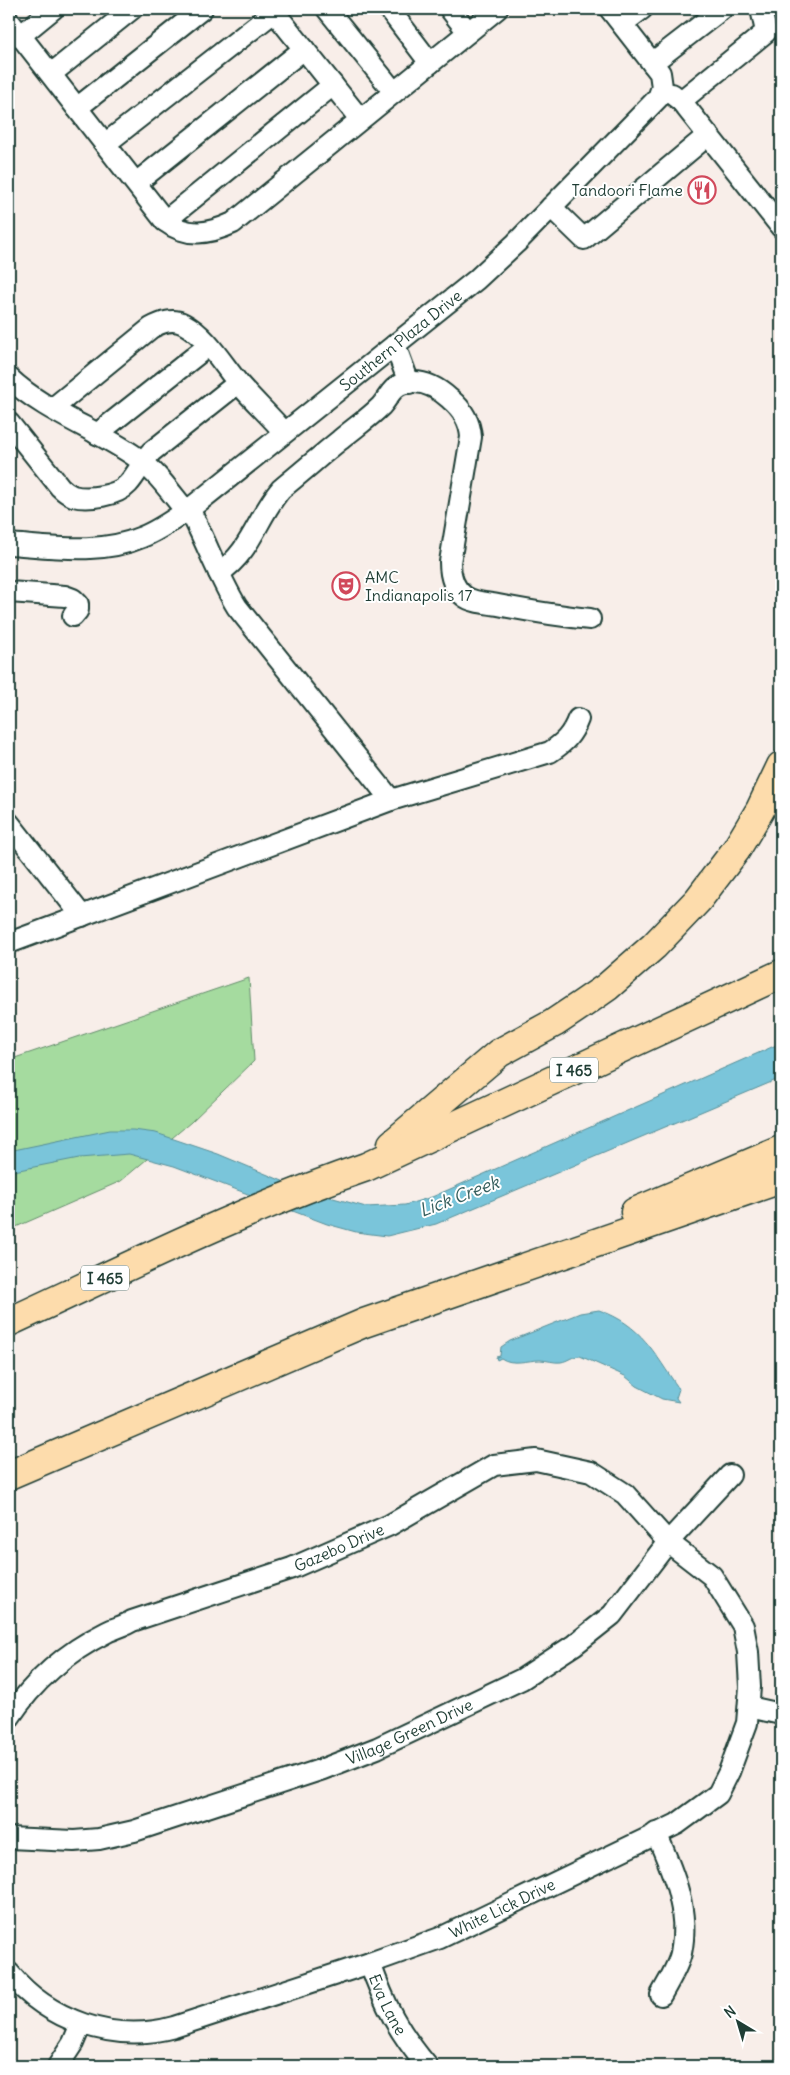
<svg xmlns="http://www.w3.org/2000/svg" width="790" height="2075" viewBox="0 0 790 2075" font-family="Delius,sans-serif">
<style>
.green{fill:#a5db9f;stroke:#628c6a}
.water{fill:#7ac5da;stroke:#568f98}
.lines{fill:none;stroke-linecap:round;stroke-linejoin:round}
.minor-casing{stroke:#1f3d34;stroke-width:24}
.highway-casing{stroke:#1f3d34;stroke-width:31}
.minor{stroke:#fff;stroke-width:20}
.highway{stroke:#fddcac;stroke-width:28}
.labels{text-anchor:middle;dominant-baseline:central;stroke-width:4;stroke-linejoin:round;paint-order:stroke}
.shield{fill:#fff;stroke:#627771;stroke-width:1}
.shield-label{font-size:15px;font-weight:bold;fill:#1f3d34}
.poi-label{font-size:16px;fill:#1f3d34;stroke:#fff;text-anchor:end}
.street-label{font-size:16px;fill:#1f3d34;stroke:#fff}
.water-label{font-size:18px;font-style:italic;fill:#365f5e;stroke:#fff}
</style>
<rect width="100%" height="100%" fill="#f8eee9"/>
<filter id="ink" filterUnits="userSpaceOnUse"><feTurbulence type="fractalNoise" baseFrequency=".02" numOctaves="2"/><feDisplacementMap in="SourceGraphic" scale="10" xChannelSelector="R" yChannelSelector="G"/><feConvolveMatrix kernelMatrix="1 2 1 2 8 2 1 2 1" color-interpolation-filters="sRGB"/></filter>
<g filter="url(#ink)">
<polygon class="green" points="249,978 254,1061 191,1122 121,1181 9,1230 9,1060"/>
<g class="water">
<polygon points="781,1043 781,1078 436,1224 387,1236 356,1232 327,1224 174,1166 129,1154 79,1158 9,1172 9,1151 110,1130 133,1130 156,1133 218,1154 304,1190 366,1207 405,1205 432,1197"/>
<path d="M599,1310C642,1325 654,1353 679,1389L676,1398L679,1402L662,1399L637,1386L625,1376L580,1356C572,1356 568,1361 561,1362C554,1363 547,1360 540,1360C528,1360 512,1366 501,1358L497,1360L496,1357L500,1356L501,1347L510,1341L580,1313Z"/>
</g>
<g class="lines">
<g class="minor-casing">
<g id="minor">
<polyline points="272,9 360,119"/>
<polyline points="327,9 394,92"/>
<polyline points="389,9 430,63"/>
<polyline points="450,9 468,32"/>
<path d="M9,21L165,221C187,238 209,234 233,223L497,9"/>
<polyline points="622,24 642,9"/>
<polyline points="20,36 53,9"/>
<polyline points="652,63 722,9"/>
<polyline points="51,74 132,9"/>
<polyline points="672,94 681,101 766,32 761,9"/>
<polyline points="681,101 781,227"/>
<polyline points="77,108 202,9"/>
<polyline points="105,144 274,12"/>
<polyline points="136,183 304,49"/>
<polyline points="551,207 584,239 708,135"/>
<polyline points="165,221 333,85"/>
<polyline points="395,345 409,383"/>
<path d="M9,378C45,412 96,429 136,457C157,472 170,492 186,511"/>
<path d="M53,408L151,328C162,322 173,318 184,324C207,336 223,365 239,384C254,401 270,416 284,432"/>
<path d="M9,423L60,487C64,491 68,494 73,496C88,500 117,496 128,484C137,474 142,462 151,452L238,383"/>
<polyline points="97,434 208,346"/>
<path d="M189,509C206,541 218,576 237,607L391,800"/>
<path id="s1" d="M9,544C52,547 101,555 142,537C160,530 176,518 192,507L476,280L516,243L658,98L662,87L660,73L610,9"/>
<path d="M219,573C252,551 257,517 281,489C301,473 320,456 340,440C353,429 369,418 381,406C389,397 392,386 405,383C422,379 438,388 450,399C462,409 470,421 471,437L450,562C450,575 453,588 464,596C473,603 488,603 498,605C529,611 559,616 590,619"/>
<polyline points="9,592 65,596 73,599 78,604 78,610 73,616"/>
<polyline points="9,823 82,916"/>
<path d="M9,943L391,800L550,752C564,743 572,735 578,719"/>
<polyline points="749,1707 781,1714"/>
<path id="s2" d="M9,1718C34,1680 67,1652 107,1632C115,1628 124,1626 132,1621L292,1568L390,1525L494,1465L536,1460L591,1472L625,1494L668,1542L712,1576L743,1626L748,1652L750,1687L747,1723L729,1772L718,1794L677,1824L440,1938L370,1963L174,2027C113,2044 48,2020 9,1973"/>
<path d="M656,1833C673,1872 690,1910 681,1953C678,1967 668,1982 661,1995"/>
<path id="s3" d="M9,1838L74,1841L99,1839L134,1831L323,1769L377,1748L522,1679L574,1645L612,1615L668,1542L730,1475"/>
<path id="s4" d="M370,1963C385,2006 398,2031 427,2066"/>
<polyline points="58,2066 73,2043 81,2024"/>
</g>
</g>
<g class="highway-casing">
<g id="highway">
<polyline points="392,1144 499,1053 554,1023 581,1005 607,987 654,946 698,900 736,850 760,810 781,766"/>
<polyline points="635,1212 781,1150"/>
<path d="M9,1322C126,1268 243,1209 366,1167L781,974"/>
<polyline points="9,1475 364,1323 781,1179"/>
</g>
</g>
<use href="#minor" class="minor"/>
<use href="#highway" class="highway"/>
</g>
</g>
<defs>
<g id="restaurant-ring" transform="scale(1.4375)"><circle r="9.5" fill="#fff" stroke="#d1495b" stroke-width="1.5"/><path d="M-5-6h1v4h1v-4h1v4h1v-4h1v5L-1.5 .5V6h-2V.5L-5-1ZM5-6V6H3V1.5H1.5Q1.5-4 5-6Z" fill="#d1495b"/></g>
<g id="theatre-ring" transform="scale(1.4375)"><circle r="9.5" fill="#fff" stroke="#d1495b" stroke-width="1.5"/><path d="M-5-5.5Q0-4 5-5.5V0Q5 5 0 6Q-5 5-5 0ZM-3.3-2.5H-1v1.5H-3.3ZM1-2.5H3.3v1.5H1ZM-2.8 1Q0 5.5 2.8 1Z" fill="#d1495b"/></g>
</defs>
<g fill-rule="evenodd">
<use href="#restaurant-ring" x="702" y="190"/>
<use href="#theatre-ring" x="346" y="586"/>
</g>
<g class="labels">
<g class="shield">
<rect x="550" y="1057.5" width="48" height="25" rx="4"/>
<rect x="81" y="1265.5" width="48" height="25" rx="4"/>
</g>
<g class="shield-label">
<text x="574" y="1070">I 465</text>
<text x="105" y="1278">I 465</text>
</g>
<g class="poi-label">
<text x="683" y="190">Tandoori Flame</text>
<text x="365" y="577" text-anchor="start">AMC<tspan x="365" dy="18">Indianapolis 17</tspan></text>
</g>
<g class="street-label">
<text stroke="none"><textPath href="#s1" startOffset="460">Southern Plaza Drive</textPath></text>
<text stroke="none"><textPath href="#s2" startOffset="379">Gazebo Drive</textPath></text>
<text stroke="none"><textPath href="#s3" startOffset="419">Village Green Drive</textPath></text>
<text transform="translate(502 1908) rotate(-26)">White Lick Drive</text>
<text stroke="none"><textPath href="#s4" startOffset="45">Eva Lane</textPath></text>
</g>
<g class="water-label">
<text transform="translate(459 1196) rotate(-21)">Lick Creek</text>
</g>
</g>
<rect width="790" height="2075" fill="none" stroke="#fff" stroke-width="30"/>
<rect x="15" y="15" width="760" height="2045" fill="none" stroke="#1f3d34" stroke-width="2" filter="url(#ink)"/>
<g transform="translate(738 2022) rotate(322)" stroke="#ffffff" stroke-width="4" paint-order="stroke">
<path d="M0-4L9 19L0 12L-9 19Z" fill="#1f3d34"/>
<text y="-8" font-size="14" font-weight="bold" text-anchor="middle" fill="#1f3d34">N</text>
</g>
</svg>
